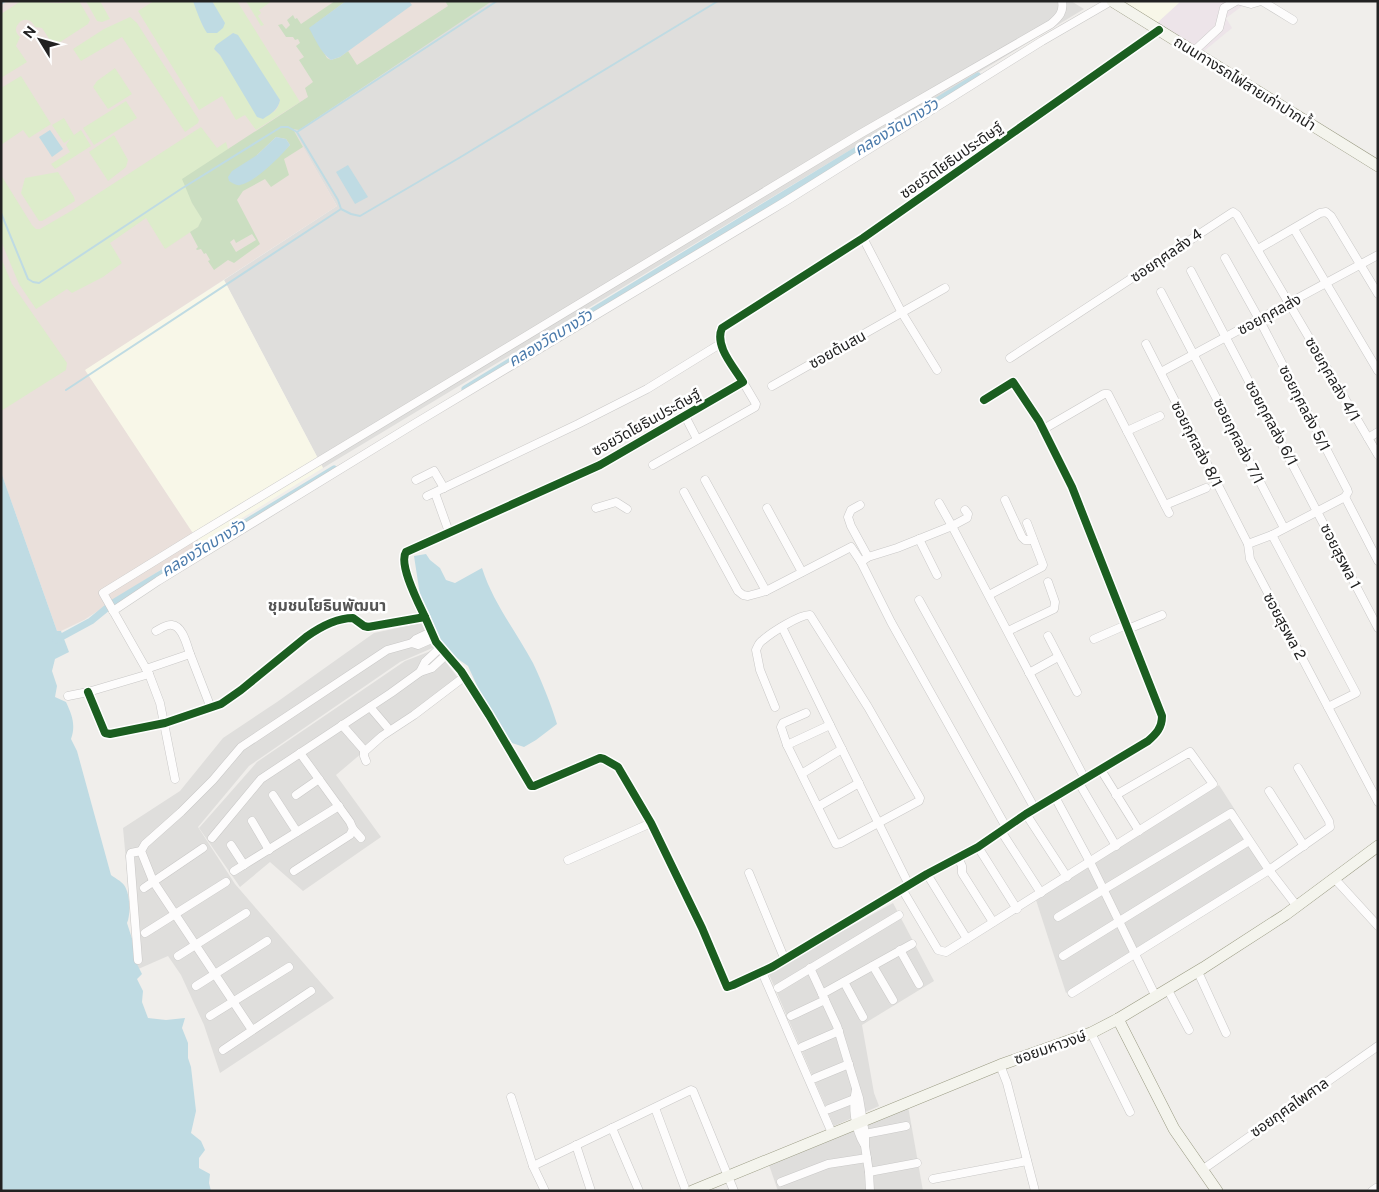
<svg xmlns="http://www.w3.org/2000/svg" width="1379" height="1192" viewBox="0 0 1379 1192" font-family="'Public Sans','Noto Sans Thai',sans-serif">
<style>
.residential{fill:#dfdedc}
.industrial{fill:#ede4e9}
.education{fill:#f8f7e8}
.military{fill:#eae0db}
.grass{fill:#ddeccb;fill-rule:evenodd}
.forest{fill:#cbdec1;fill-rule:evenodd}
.water{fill:#bfdbe3}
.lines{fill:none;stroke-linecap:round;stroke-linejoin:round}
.stream{stroke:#bfdbe3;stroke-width:2}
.canal{stroke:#bfdbe3;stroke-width:7}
.street-casing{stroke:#c9c8c7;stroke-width:9}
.secondary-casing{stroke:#999a82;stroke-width:12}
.street{stroke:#fdfcfc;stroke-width:8}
.secondary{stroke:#f4f4ed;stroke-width:11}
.cycleway-casing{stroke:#fff;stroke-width:11}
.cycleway{stroke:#1b5e20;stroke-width:8}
.labels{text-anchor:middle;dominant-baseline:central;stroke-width:5;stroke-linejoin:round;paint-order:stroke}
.street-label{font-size:15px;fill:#222;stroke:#fff}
.water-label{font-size:16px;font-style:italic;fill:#4a7aab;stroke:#fff}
.neighbourhood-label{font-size:16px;font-weight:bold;fill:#555;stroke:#fff}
</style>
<rect width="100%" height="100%" fill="#f0eeeb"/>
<g class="residential">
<polygon points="456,1 1071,1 1084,9 323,468 224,280 337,206 283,113"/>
<polygon points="421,623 437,646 400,662 249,766 198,827 235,884 334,998 220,1073 204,1025 181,975 168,956 136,970 123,828 180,791 223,738 277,702 374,633"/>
<polygon points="436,649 458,678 382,736 336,775 381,837 303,891 270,862 240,887 199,828 257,762 405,661"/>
<polygon points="1219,785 1235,810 1250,840 1270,869 1066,993 1036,900"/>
<polygon points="893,903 934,981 862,1025 874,1093 879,1106 834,1126 768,972"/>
<polygon points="908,1106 923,1191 778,1191 769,1165"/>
</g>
<polygon class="industrial" points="1181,1 1243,1 1245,4 1226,18 1232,28 1204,51 1157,23"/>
<g class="education">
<polygon points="1122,1 1181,1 1157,23"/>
<polygon points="224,280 323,468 200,544 84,370"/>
</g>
<polygon class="military" points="1,1 456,1 284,113 337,206 85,370 200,544 84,620 61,631 57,631 1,472"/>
<g class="grass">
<path d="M21,1L60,3L79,1L90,20L88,24L54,46L42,28L35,27C32,21 28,18 21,21C15,26 14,32 20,37L16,46L27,62L1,78V14Z"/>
<polygon points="86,1 100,1 110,19 102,22 97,21"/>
<path d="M154,1H193L202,19V26L214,4L212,1H237L300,102L256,130L245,115L236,120L222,96L199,110L138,11ZM233,33L280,100L278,107L274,112L214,49Z"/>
<polygon points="246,1 272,1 259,10 261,13 258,16 264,25 261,26"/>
<polygon points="130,17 137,23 199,120 198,123 185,132 122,37 81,61 73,49 104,29"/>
<polygon points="115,68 132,94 108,109 93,87 97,81"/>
<polygon points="21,76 51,124 29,138 23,130 1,145 1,88"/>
<polygon points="126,101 137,118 94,145 83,128"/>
<polygon points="64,118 74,135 81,130 91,146 55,169 51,164 70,152 66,145 70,139 64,143 52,125"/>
<polygon points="201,127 217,148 226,142 228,149 192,203 203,219 198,227 165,249 146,218 110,243 122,263 103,277 72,293 67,289 36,309 19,284 1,241 1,175 32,225 36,229 40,229 71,211"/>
<polygon points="114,135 128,160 126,167 108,181 89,152"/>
<polygon points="58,172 74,197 75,201 42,221 39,221 21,193 25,178"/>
<polygon points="1,258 12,284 67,363 66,370 1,411"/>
</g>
<path class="forest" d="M335,1H346L310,28L327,58L331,60L340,57L348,51L357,65L448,6L445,1H492L299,130L293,129L303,147L284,159L289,175L271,187L265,179L243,191L237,200L260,244L234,263L228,260L214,270L208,261L210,260L206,253L204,254L201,249L197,250L196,249L198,247L190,232L198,227L202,219L192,203L182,179L308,97L305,88L313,82L299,60L304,57L296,46L300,43L298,39L295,40L293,37H286L278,25L282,24L286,29L290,25L287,20L293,15L295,19L297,18L301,24ZM276,137L286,139L290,145L263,171L257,155ZM252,234L256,240L236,252L230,242L234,239L236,243Z"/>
<g class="water">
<path d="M193,1H212L225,23L223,28L217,33H207C201,24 197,12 193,1Z"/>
<path d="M346,1H409L412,5L340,57L331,60C321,53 315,39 309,28Z"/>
<path d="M233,33L238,35L280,100C278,110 272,113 263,119L257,117L220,55L214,49L216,45Z"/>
<polygon points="50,130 63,149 52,157 39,137"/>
<path d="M276,137L286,139L290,145C281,156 254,183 240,185C236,186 233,183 229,181L228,177L232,171L257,155Z"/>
<polygon points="348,165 368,197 355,204 336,172"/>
<path d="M1,472L57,631H61L69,652L55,659L52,671L57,686L55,697L66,702C72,715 76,725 71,739L77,751L111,875C115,878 121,881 124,885C130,893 131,914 127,923L135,948V960L142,974L137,979L143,991L142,1002L148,1018L166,1020L185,1018L182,1028L188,1043V1058L191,1067L196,1111L191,1133L201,1141L205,1150L199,1158V1168L210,1174L209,1183L211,1191H1Z"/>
<path d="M426,554L430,560L440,568L446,580L455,583L482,568C493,603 516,631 533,663C542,682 551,704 557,724L536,740L524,747L512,743L491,716L468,666L445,650L422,608L414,556Z"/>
</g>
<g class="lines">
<g class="stream">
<polyline points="1,4 5,1"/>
<polyline points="297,132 338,200 341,209"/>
<polyline points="1,213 28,279 33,282 39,283 181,189 281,127 288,127 297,132 497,1"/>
<polyline points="66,390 341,209 351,214 360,216 459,158 718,1"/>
</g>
<g class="canal">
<polyline points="465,389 978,76"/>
<polyline points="56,640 91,621 113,603 334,469"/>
</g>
<g class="street-casing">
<g id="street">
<polyline points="1240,1 1251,4 1261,1"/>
<polyline points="1262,1 1293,20"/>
<polyline points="1193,52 1219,28 1224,8 1236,1"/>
<polyline points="1294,229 1378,371"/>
<polyline points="863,238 902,313 937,370"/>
<polyline points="1258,249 1320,213 1326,212 1331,216 1378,294"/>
<polyline points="1225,258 1259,319 1347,489 1348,492 1345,497"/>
<polyline points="1191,271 1378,628"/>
<polyline points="1161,292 1284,528"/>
<polyline points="1146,344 1248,544"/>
<polyline points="1010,358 1233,212 1237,215 1378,455"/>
<polyline points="1161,372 1378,255"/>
<polyline points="772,386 945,288"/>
<polyline points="685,416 697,439"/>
<polyline points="1042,430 1104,394 1108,394 1169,513"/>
<polyline points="1127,431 1160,416"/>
<polyline points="1368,438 1378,432"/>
<polyline points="653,465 755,407 756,404 743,382"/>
<polyline points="416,480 434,471 444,488"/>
<polyline points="705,480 766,591"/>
<polyline points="684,492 738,591 743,595 748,596 766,591 851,547 861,562 891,622 1006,827"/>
<polyline points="435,493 449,532"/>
<polyline points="427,496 578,424 647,389 720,344"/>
<polyline points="1345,497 1272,535 1248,544 1250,559 1378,802"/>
<polyline points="1345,497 1378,561"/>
<polyline points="1005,500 1022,537 1025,540 1033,540"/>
<polyline points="939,503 952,526 967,518 968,514 965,510"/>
<polyline points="860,505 851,510 848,517 851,526 868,557"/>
<polyline points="1165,505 1206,488"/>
<polyline points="596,508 616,502 627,509"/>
<polyline points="767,508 802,572"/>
<polyline points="1272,535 1356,693 1328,707"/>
<polyline points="919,539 937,575"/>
<polyline points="861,562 868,557 897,548 952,526 1085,779"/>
<polyline points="989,595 1042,567 1043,565 1027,523"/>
<polyline points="919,600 1035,809"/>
<polyline points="113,611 158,581 414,424 786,201 1042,41 1111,1"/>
<path d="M425,617L436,642L461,671L489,715L531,786H534L600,758L604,759L618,767L651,823L702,928L727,987L733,985L772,967L927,874L978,847L1026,814L1148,741C1156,734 1162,728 1162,716L1072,487L1039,421L1013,382L984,400"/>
<polyline points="782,627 830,725"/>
<polyline points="1128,629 1162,615"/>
<path d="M156,631C160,629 167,624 172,625C183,626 187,646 190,654"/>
<polyline points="1008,631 1054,609 1055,602 1048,582"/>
<polyline points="1048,636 1077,692"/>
<polyline points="1094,639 1126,625"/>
<polyline points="412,643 416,639 431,632"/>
<polyline points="146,669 190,654 211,708"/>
<polyline points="420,672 425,662 441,647"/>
<polyline points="1029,673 1058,657"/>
<path d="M88,692L105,733L110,734L165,723L221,704L241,690L306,637C320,627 336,618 353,618L364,626L368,627L425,617C419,604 398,564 406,552L600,465L743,382C734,367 714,346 722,328L863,238L1159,30"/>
<polyline points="68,696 88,692 149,674"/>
<polyline points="370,707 387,727"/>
<path d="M775,707L760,670L756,650C758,646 759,642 763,640C771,633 800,614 810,615L868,707L920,798L919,801L841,843L836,844L787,745L781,727L783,723L806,713"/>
<polyline points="342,725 363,749"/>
<polyline points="787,745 830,725 909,885"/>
<polyline points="366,761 364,756 364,752 382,736 414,715 464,677"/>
<polyline points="1101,770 1139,831"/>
<polyline points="803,773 842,749"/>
<path d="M175,779L160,703L149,674L103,593L192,538L860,134L1051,24C1059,17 1064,12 1062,1"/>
<polyline points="1079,783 1116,846"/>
<polyline points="1269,791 1304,846"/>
<polyline points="273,795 297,832"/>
<polyline points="296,795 319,779"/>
<polyline points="1055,797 1090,862 1156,997"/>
<polyline points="819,806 859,783"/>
<polyline points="1026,814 1067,877"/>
<polyline points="252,821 269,850"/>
<polyline points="353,829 361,838"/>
<polyline points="1001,831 1041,893"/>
<polyline points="212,838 261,779 391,693 420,672 432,668 447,654"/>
<polyline points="231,845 244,865"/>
<polyline points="978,847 1017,909"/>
<polyline points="958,858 962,866 962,873 993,922"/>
<polyline points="568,860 651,823"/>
<polyline points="234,871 339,806"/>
<polyline points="294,871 350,835 353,829 350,822 300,753"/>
<polyline points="749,873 785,960"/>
<polyline points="927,874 967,939"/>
<polyline points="1334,878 1378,926"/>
<polyline points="144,888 203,848"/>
<polyline points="902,889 938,950 946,952 1213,784 1190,752 1116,795"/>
<polyline points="1058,917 1231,813 1269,870 1296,905"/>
<polyline points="145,933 226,882"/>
<polyline points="900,950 919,984"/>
<polyline points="178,956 246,913"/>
<polyline points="1063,956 1249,841"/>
<polyline points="138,960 130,856 131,853 141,851"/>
<polyline points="873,966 893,1000"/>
<polyline points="810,968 837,1026 859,1098 865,1134 865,1146 869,1172 870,1191"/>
<polyline points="762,972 832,1133"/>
<polyline points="1198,972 1226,1033"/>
<polyline points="844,982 863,1017"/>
<polyline points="196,986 267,941"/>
<polyline points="778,988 899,915"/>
<polyline points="1168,990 1189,1030"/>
<polyline points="1072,993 1269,870 1330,827 1329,821 1298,768"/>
<polyline points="822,994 912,944"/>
<polyline points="210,1016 289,967"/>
<polyline points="791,1016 825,1000"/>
<polyline points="252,1030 153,881 141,851 145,844 181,812 213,780 241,747 387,650 412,643 418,645 434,638"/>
<polyline points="1091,1033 1130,1112"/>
<polyline points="802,1047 839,1031"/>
<polyline points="223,1050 311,991"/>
<polyline points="1000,1065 1007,1083 1035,1191"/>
<polyline points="815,1078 849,1064"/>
<path d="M856,1090C852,1107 855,1129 864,1144"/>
<polyline points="511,1097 533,1166 545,1191"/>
<polyline points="655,1108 686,1191"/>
<polyline points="829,1109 857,1098"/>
<polyline points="612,1128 639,1191"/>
<polyline points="865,1134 906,1126"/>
<polyline points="576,1145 591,1191"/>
<polyline points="533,1166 691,1090 693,1091 734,1191"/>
<polyline points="1202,1170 1378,1046"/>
<polyline points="869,1172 917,1163"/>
<polyline points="933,1179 1027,1161"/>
<polyline points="781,1182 828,1164 867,1158"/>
<polyline points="1372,1191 1376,1188"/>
</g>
</g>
<g class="secondary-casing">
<g id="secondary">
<polyline points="1112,1 1378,166"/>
<polyline points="1118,1019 1174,1129 1217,1191"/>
<polyline points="692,1191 1000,1065 1091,1033 1118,1019 1203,968 1285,915 1378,846"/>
</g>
</g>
<use href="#street" class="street"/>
<use href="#secondary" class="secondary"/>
<g class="cycleway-casing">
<g id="cycleway">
<path d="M425,617L436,642L461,671L489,715L531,786H534L600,758L604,759L618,767L651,823L702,928L727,987L733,985L772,967L927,874L978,847L1026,814L1148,741C1156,734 1162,728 1162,716L1072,487L1039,421L1013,382L984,400"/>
<path d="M88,692L105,733L110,734L165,723L221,704L241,690L306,637C320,627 336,618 353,618L364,626L368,627L425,617C419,604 398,564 406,552L600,465L743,382C734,367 714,346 722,328L863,238L1159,30"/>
</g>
</g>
<use href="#cycleway" class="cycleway"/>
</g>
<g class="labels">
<g class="street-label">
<text transform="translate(1245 83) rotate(32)">ถนนทางรถไฟสายเก่าปากน้ำ</text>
<text transform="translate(951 160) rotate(-35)">ซอยวัดโยธินประดิษฐ์</text>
<text transform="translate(1166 255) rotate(-34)">ซอยกุศลส่ง 4</text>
<text transform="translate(1269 314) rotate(-28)">ซอยกุศลส่ง</text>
<text transform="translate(837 349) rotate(-29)">ซอยต้นสน</text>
<text transform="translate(1333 379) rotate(60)">ซอยกุศลส่ง 4/1</text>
<text transform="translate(1305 408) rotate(63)">ซอยกุศลส่ง 5/1</text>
<text transform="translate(646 422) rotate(-29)">ซอยวัดโยธินประดิษฐ์</text>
<text transform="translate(1272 423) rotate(62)">ซอยกุศลส่ง 6/1</text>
<text transform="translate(1239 441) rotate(63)">ซอยกุศลส่ง 7/1</text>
<text transform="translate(1197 444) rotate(63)">ซอยกุศลส่ง 8/1</text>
<text transform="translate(1341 556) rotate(63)">ซอยสุรพล 1</text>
<text transform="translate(1285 626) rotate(62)">ซอยสุรพล 2</text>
<text transform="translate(1050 1047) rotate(-19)">ซอยมหาวงษ์</text>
<text transform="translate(1289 1107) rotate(-35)">ซอยกุศลไพศาล</text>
</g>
<g class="water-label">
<text transform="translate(896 127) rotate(-31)">คลองวัดบางวัว</text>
<text transform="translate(550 338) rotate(-31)">คลองวัดบางวัว</text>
<text transform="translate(203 548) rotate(-31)">คลองวัดบางวัว</text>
</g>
<g class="neighbourhood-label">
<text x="327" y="605">ชุมชนโยธินพัฒนา</text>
</g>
</g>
<rect width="1379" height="1192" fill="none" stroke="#222222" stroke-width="5"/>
<g transform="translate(40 40) rotate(307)" stroke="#ffffff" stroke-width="4" paint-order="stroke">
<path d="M0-4L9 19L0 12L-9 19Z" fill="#222222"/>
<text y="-8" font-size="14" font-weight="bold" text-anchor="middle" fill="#222222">N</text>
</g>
</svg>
